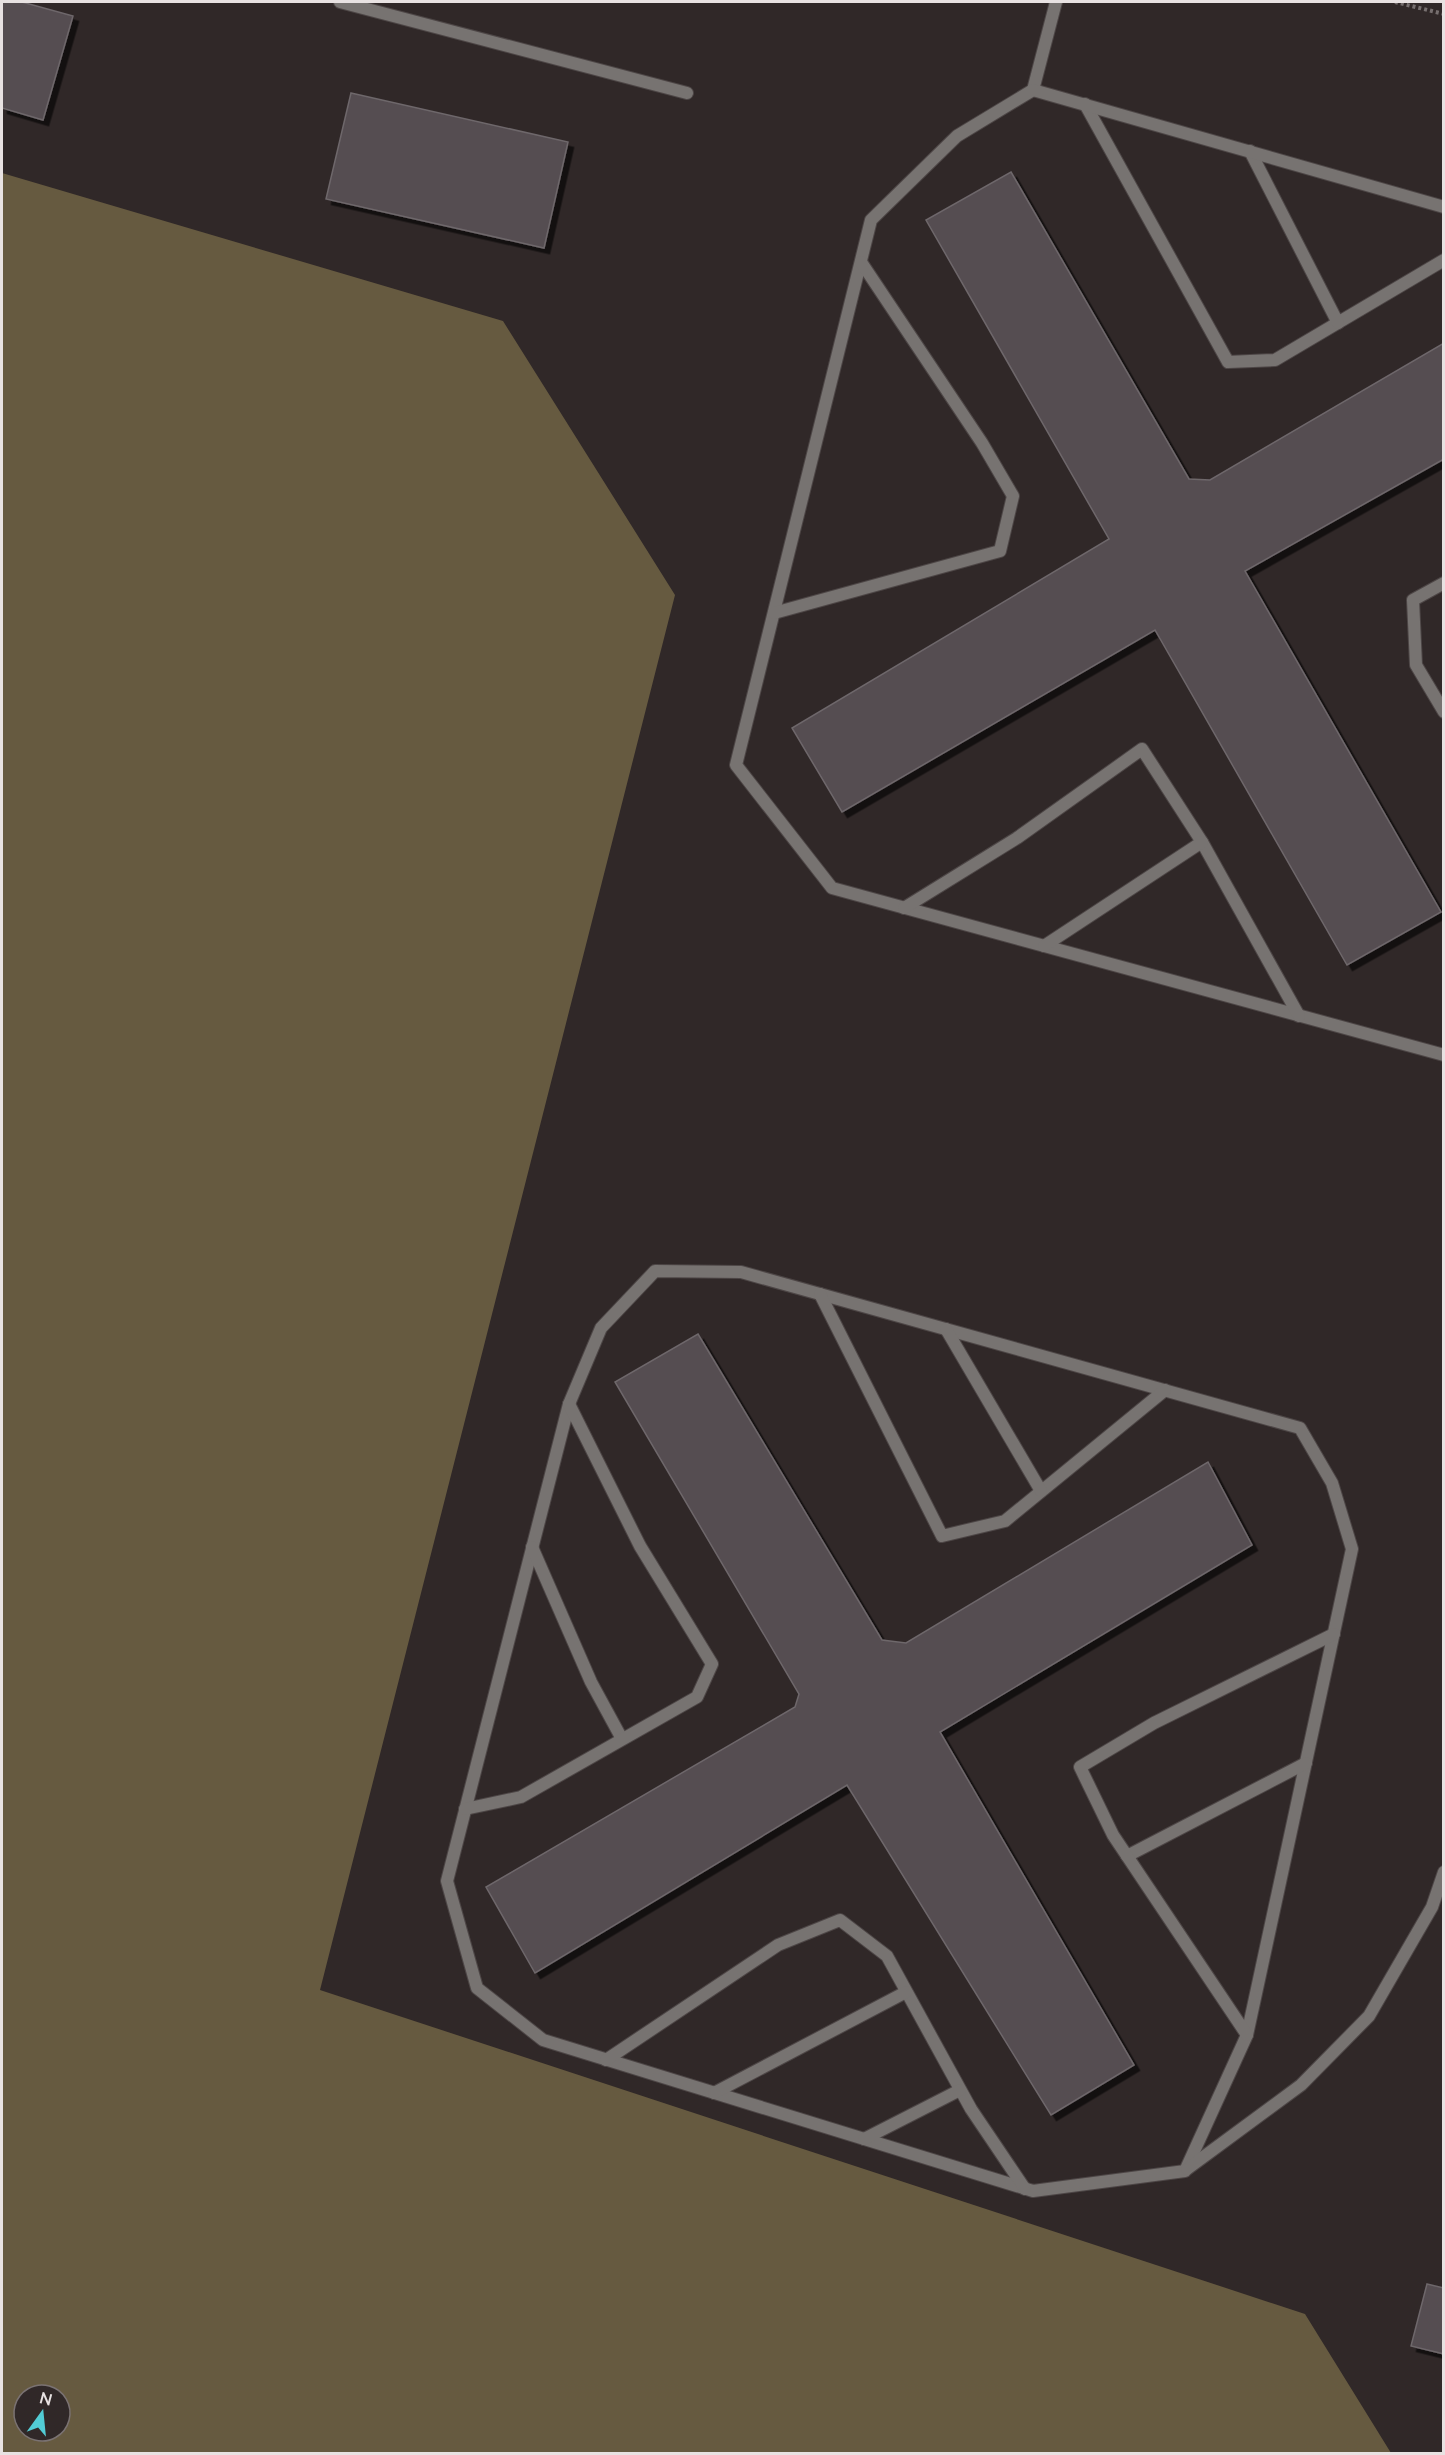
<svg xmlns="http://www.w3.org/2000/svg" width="1445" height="2455" viewBox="0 0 1445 2455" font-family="Lato,sans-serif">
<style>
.forest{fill:#665a40;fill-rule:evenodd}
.building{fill:#554d51;stroke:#6e676b;stroke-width:1.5;filter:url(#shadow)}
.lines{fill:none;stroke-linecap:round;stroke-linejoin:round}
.service-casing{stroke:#4d4646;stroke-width:14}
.path{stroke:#766f6f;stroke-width:4;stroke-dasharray:3 3;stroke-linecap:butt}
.service{stroke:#777371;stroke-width:12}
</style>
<defs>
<filter id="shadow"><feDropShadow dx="5.5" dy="5.5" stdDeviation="0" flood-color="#0009"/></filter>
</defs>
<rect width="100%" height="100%" fill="#302828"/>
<path class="forest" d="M2,173L503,321L675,595L320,1990L1305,2314L1391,2453H2ZM24,2395H60V2431H24Z"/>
<g class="building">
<polygon points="2,2 22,2 73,16 43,120 2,108"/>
<polygon points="351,93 568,142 544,248 326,199"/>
<polygon points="1011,172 1189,479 1210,480 1444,343 1444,459 1245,571 1441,912 1347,965 1155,630 842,812 792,728 1109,539 926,220"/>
<polygon points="698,1334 882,1640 906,1643 1208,1462 1252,1545 940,1732 1134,2065 1051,2115 847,1785 535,1973 486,1887 795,1707 799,1694 615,1382"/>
<polygon points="1427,2284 1444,2288 1444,2354 1411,2346"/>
</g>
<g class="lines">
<g class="service-casing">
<g id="service">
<polyline points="340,2 687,93"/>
<polyline points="1033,90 1056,2"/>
<polyline points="1085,104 1228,362 1275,360 1444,260"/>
<polyline points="1250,151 1338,323"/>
<polyline points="1444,207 1033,90 957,136 871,220 736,765 832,888 1444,1055"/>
<polyline points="1444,583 1413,600 1416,665 1444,712"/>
<polyline points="774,613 1000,551 1013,496 982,443 861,262"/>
<polyline points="904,908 1017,838 1142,749 1202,842 1299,1016"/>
<polyline points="1044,946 1202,842"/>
<polygon points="655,1271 741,1272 1300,1428 1332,1483 1352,1549 1247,2035 1185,2171 1033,2191 543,2040 477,1988 447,1881 569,1404 601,1328"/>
<polyline points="820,1294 942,1536 1005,1521 1165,1390"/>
<polyline points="946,1329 1041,1491"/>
<polyline points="532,1547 591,1682 622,1739"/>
<polyline points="465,1809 521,1797 697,1697 712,1664 640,1546 569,1404"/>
<polyline points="1127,1856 1306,1763"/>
<polyline points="1247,2035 1113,1835 1080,1767 1154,1723 1334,1634"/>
<polyline points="606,2060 778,1945 840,1920 887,1956 971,2109 1025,2189"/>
<polyline points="714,2093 906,1992"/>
<polyline points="864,2139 960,2090"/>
<polyline points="1187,2169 1301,2085 1369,2016 1432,1907 1444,1872"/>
</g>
</g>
<polyline class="path" points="1395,2 1444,14"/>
<use href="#service" class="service"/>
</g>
<rect width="1445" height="2455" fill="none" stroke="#e8e2e2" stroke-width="6"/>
<g transform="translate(42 2413) rotate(15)"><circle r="28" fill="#302828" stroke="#7a7272" stroke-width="1.5"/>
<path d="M0-4.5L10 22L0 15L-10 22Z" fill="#52ccd5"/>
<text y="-9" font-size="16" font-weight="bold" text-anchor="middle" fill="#e8e2e2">N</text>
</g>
</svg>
